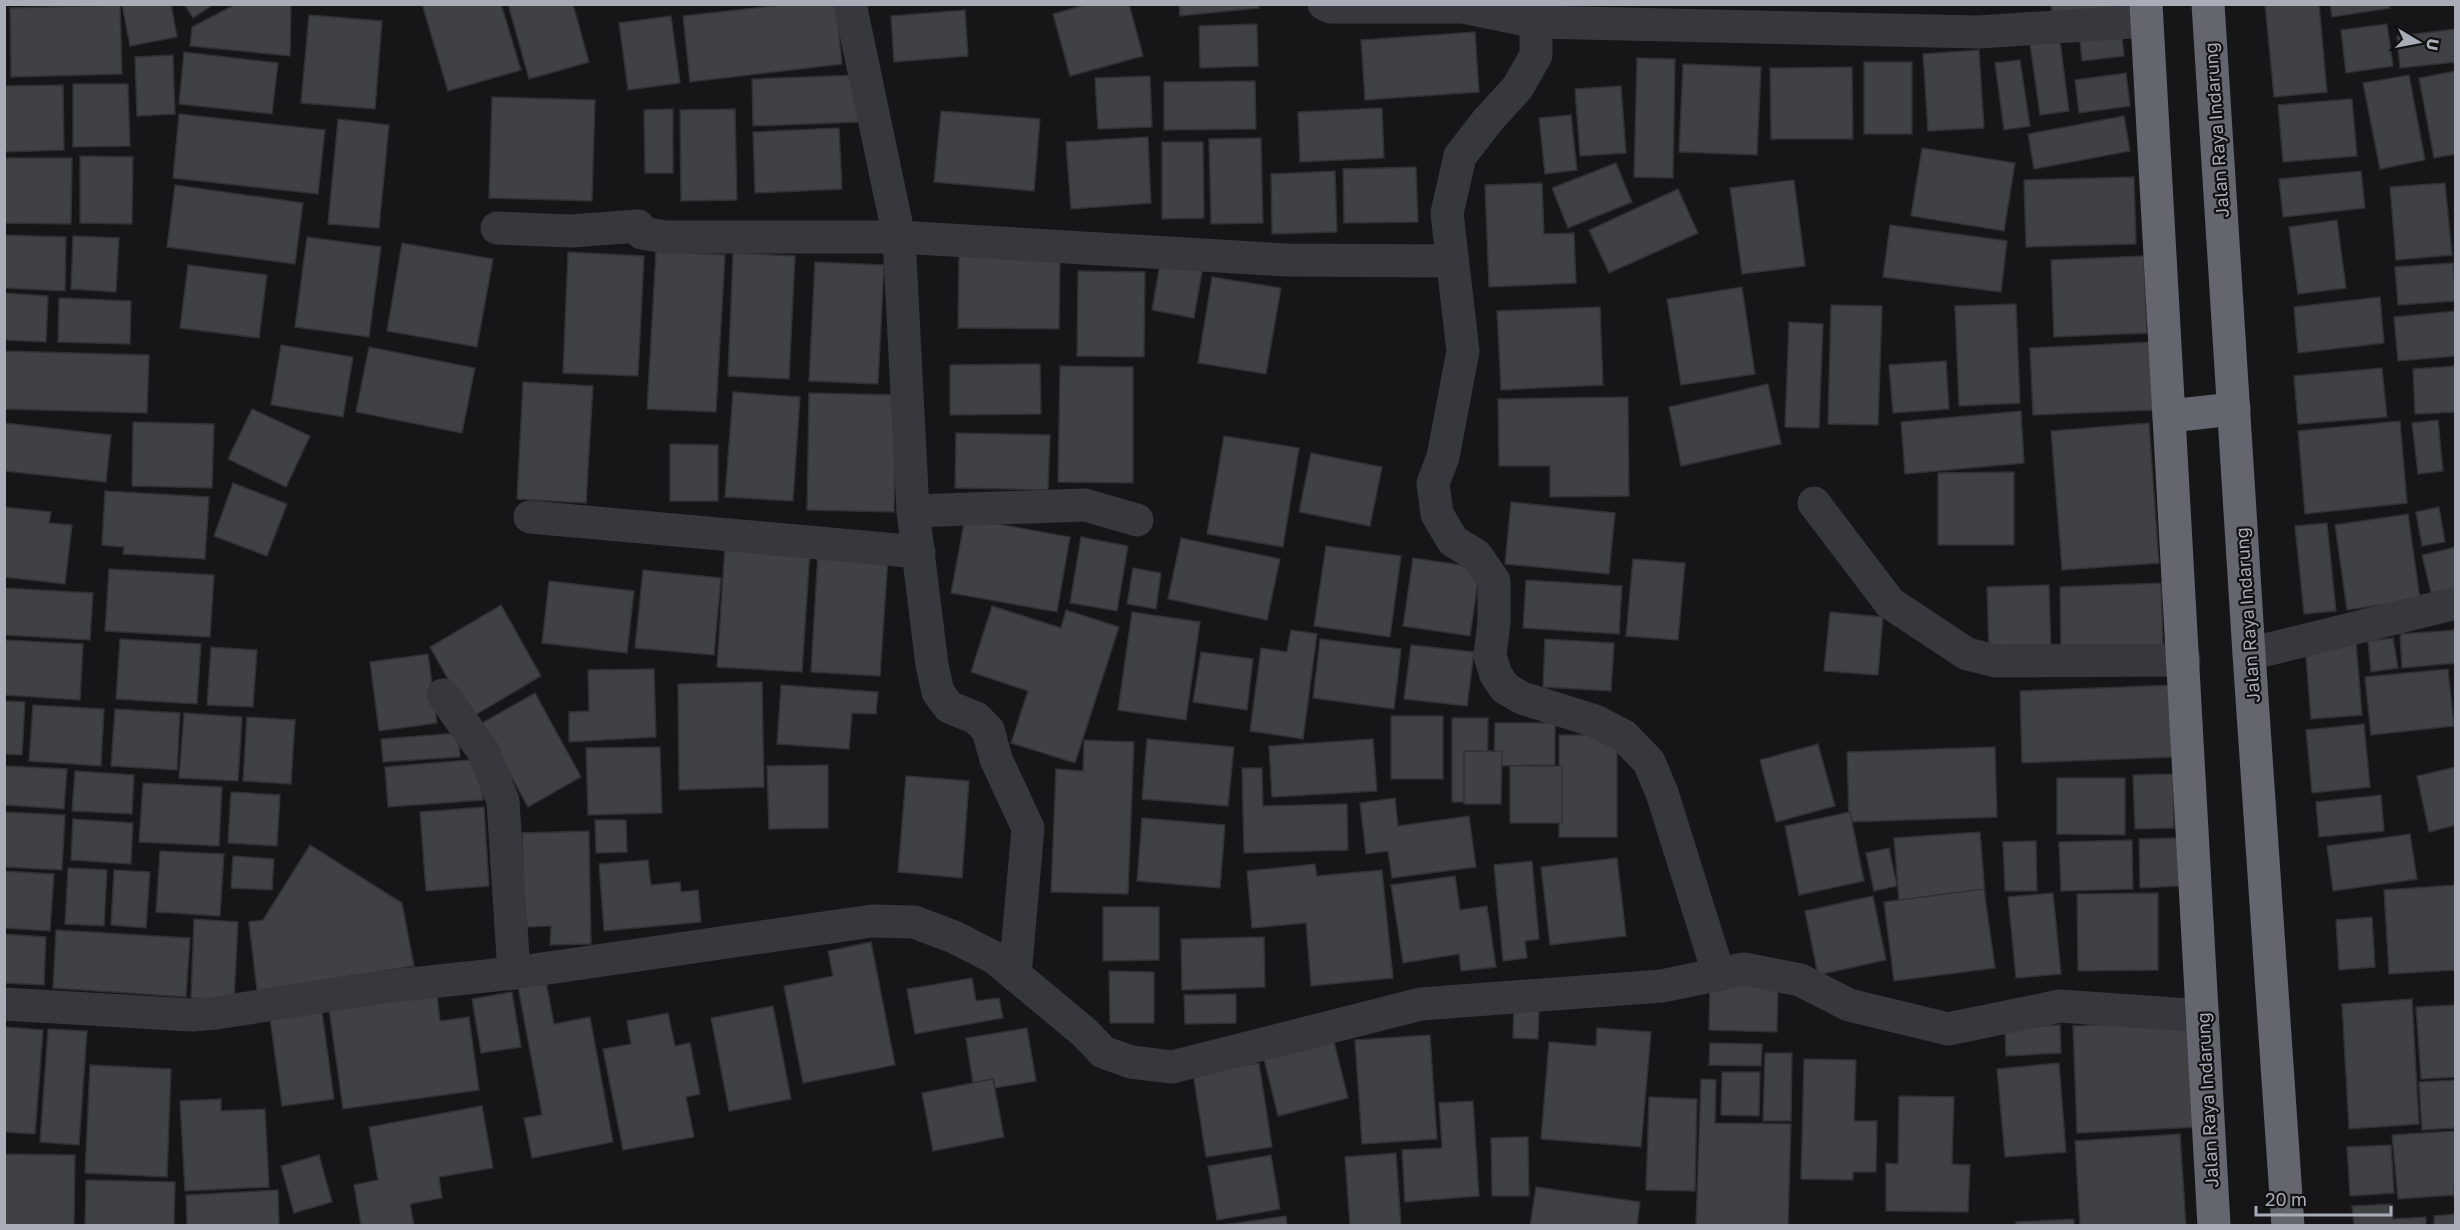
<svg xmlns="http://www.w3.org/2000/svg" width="2460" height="1230" viewBox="0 0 2460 1230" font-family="'Golos Text',sans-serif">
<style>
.building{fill:#404145;stroke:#303034;stroke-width:1.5}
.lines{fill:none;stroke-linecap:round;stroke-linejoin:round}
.minor{stroke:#37383d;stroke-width:33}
.highway{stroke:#63666e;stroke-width:33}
.labels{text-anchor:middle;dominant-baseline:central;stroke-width:4.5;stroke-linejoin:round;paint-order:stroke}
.street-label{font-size:18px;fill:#a8adb8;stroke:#111113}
</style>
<rect width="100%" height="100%" fill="#161618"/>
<g class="building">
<polygon points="122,4 171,4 177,37 130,46"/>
<polygon points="184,4 214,4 193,18"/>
<polygon points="236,4 291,4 290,56 190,46 192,27"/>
<polygon points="422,4 501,4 521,70 448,91"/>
<polygon points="508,4 573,4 589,62 529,79"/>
<polygon points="792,4 836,4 842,64 690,82 683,16"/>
<polygon points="1088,4 1129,4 1143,56 1070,76 1053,14"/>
<polygon points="1179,4 1259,4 1259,8 1180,16"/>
<polygon points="2051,4 2125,4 2126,14 2053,22"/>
<polygon points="2265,4 2319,4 2327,92 2274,97"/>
<polygon points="2330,4 2390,4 2390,8 2332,17"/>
<polygon points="120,5 122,74 11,77 10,8"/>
<polygon points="965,10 968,56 894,62 891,16"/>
<polygon points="309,15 382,21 375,109 301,103"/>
<polygon points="671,16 680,83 628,90 619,23"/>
<polygon points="1257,24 1258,66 1200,68 1199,26"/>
<polygon points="2387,24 2393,66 2346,73 2341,30"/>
<polygon points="2121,28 2124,56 2082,61 2079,32"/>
<polygon points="2456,29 2456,62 2400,68 2397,36"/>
<polygon points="1475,32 1479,92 1365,100 1361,40"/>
<polygon points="2059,33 2069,111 2040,115 2029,37"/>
<polygon points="1979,50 1984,128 1928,131 1923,54"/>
<polygon points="184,52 278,63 272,114 179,104"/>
<polygon points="173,55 175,114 137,116 135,57"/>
<polygon points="1637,58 1675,59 1673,178 1634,177"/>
<polygon points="2020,60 2030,126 2004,130 1995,63"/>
<rect x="1864" y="62" width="48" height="72"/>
<polygon points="1683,64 1761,67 1757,155 1679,152"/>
<polygon points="1852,67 1853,139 1771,139 1770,68"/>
<polygon points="2456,71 2456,154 2434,158 2419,78"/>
<polygon points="2126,73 2130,106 2079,113 2075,80"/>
<polygon points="857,75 859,122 753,126 752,79"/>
<polygon points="2409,75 2425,160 2380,169 2363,83"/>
<polygon points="1150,76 1152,127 1098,129 1095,78"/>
<polygon points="1255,81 1256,129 1164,130 1164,82"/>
<polygon points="73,84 128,84 130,146 73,147"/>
<polygon points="63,85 64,150 4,152 4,86"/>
<polygon points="1621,86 1626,153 1580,156 1575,89"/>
<polygon points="492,97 595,100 592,201 489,198"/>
<polygon points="2352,99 2357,156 2283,162 2278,105"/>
<polygon points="1382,108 1384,158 1300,162 1298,112"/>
<polygon points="673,109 673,173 645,173 644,110"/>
<polygon points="735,109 737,200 681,201 680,110"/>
<polygon points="941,111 1040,119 1034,191 934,182"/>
<polygon points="179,114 325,130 318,194 173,178"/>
<polygon points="1571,115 1577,170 1545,174 1539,118"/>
<polygon points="2124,116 2130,151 2034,169 2028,134"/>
<polygon points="338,119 389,125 379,228 328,224"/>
<polygon points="839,128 842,189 755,193 753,132"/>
<polygon points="1148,137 1151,203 1071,209 1066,142"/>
<polygon points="1261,138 1263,223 1211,224 1209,139"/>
<polygon points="1162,142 1203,142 1204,218 1162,219"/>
<polygon points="1922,148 2015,163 2004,231 1911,216"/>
<polygon points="80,156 133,157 132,224 80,223"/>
<polygon points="4,158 72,158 71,224 4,223"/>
<polygon points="1616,163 1632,202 1568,228 1552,188"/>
<polygon points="1416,167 1418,222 1344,223 1343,169"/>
<polygon points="1335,171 1337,232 1272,234 1271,174"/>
<polygon points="2361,171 2365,208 2283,217 2279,179"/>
<polygon points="2134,177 2136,244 2026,247 2024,180"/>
<polygon points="1794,180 1805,266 1742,274 1730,188"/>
<polygon points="1542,183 1544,234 1574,233 1576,283 1489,287 1485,185"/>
<polygon points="2445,183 2452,255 2396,260 2390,187"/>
<polygon points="175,185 303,203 295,264 167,247"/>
<polygon points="1678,189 1698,233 1609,273 1589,230"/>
<polygon points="2337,220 2346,288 2298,294 2289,227"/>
<polygon points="1890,225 2007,241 2001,292 1883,277"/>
<polygon points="4,235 66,237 65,291 4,288"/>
<polygon points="73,236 119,238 116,292 71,289"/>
<polygon points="307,237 381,247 369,337 295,327"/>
<polygon points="402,243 493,259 477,347 387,331"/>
<polygon points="656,251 725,255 716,412 647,409"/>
<polygon points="568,252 644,256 638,376 563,373"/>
<polygon points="733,253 795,256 789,379 728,376"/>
<polygon points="959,254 1060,256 1059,329 958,328"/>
<polygon points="2144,256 2147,333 2054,337 2051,260"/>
<polygon points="1161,258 1203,265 1194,318 1152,310"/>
<polygon points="815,262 884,265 878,384 809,381"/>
<polygon points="2453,263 2456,301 2398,305 2395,267"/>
<polygon points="188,265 267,275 259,338 180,328"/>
<polygon points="1078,271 1145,272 1144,357 1077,356"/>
<polygon points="1212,277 1281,288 1266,374 1198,363"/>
<polygon points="1742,287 1755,374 1681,385 1667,299"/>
<polygon points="4,293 48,296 46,342 4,340"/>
<polygon points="2380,297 2384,343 2298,353 2294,307"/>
<polygon points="59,298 131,301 130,344 58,342"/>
<polygon points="2016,304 2020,403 1959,406 1955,306"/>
<polygon points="1831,305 1882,306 1878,425 1828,424"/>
<polygon points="1600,307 1603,385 1501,390 1497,311"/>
<polygon points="2456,311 2456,356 2398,361 2394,317"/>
<polygon points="1789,322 1823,324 1819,428 1785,427"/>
<polygon points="2150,342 2153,410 2033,415 2030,348"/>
<polygon points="281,345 353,357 343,417 271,405"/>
<polygon points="369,347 475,368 462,433 356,412"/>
<polygon points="4,351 149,355 147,413 4,409"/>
<polygon points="1946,361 1949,409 1893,413 1889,365"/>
<polygon points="1040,364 1041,414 950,415 950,365"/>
<polygon points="1060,366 1133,367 1133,483 1058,482"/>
<polygon points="2456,366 2456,412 2415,414 2413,369"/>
<polygon points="2382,368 2387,417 2298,424 2294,376"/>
<polygon points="523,382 593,386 586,503 517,499"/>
<polygon points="1768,384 1781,444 1681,466 1669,407"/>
<polygon points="733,392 800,397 793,501 725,497"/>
<polygon points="809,393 897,395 894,512 807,510"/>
<polygon points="1628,397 1629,496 1550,497 1550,466 1499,466 1498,399"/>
<polygon points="252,409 310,436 286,487 228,459"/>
<polygon points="2021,411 2024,463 1905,474 1901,422"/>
<polygon points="2438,420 2443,471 2418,474 2412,423"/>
<polygon points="2400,421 2407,503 2305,514 2298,431"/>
<polygon points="133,422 214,424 212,488 132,486"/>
<polygon points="4,423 111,435 106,482 4,471"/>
<polygon points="2149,423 2159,563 2062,570 2051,431"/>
<polygon points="956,433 1050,435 1048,490 955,488"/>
<polygon points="1224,436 1299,448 1283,547 1207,534"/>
<polygon points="670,444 718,445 718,501 670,501"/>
<polygon points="1311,453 1382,467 1370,526 1299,512"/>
<polygon points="2014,472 2014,545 1938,545 1938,473"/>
<polygon points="233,483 287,504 267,556 214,536"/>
<polygon points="105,491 209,497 205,559 123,554 124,547 102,545"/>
<polygon points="1511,502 1615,513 1609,574 1505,564"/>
<polygon points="4,507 51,512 49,523 72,525 65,584 4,577"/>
<polygon points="2439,507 2445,542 2422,546 2416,512"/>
<polygon points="2408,514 2420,599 2347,610 2335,525"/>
<polygon points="965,518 1070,537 1057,612 951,593"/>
<polygon points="2327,523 2336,611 2304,614 2295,526"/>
<polygon points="1081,537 1128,546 1117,611 1070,603"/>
<polygon points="1181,538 1280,559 1267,620 1168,599"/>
<polygon points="725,546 810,551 802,672 717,667"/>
<polygon points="1326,546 1401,556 1390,637 1314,626"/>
<polygon points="2456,547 2456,591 2432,597 2422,555"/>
<polygon points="818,552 888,557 880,676 811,672"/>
<polygon points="1413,558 1480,568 1470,636 1403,626"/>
<polygon points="1633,559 1685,563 1678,640 1626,636"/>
<polygon points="1133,568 1161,573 1156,609 1127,604"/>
<polygon points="109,569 214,575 210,637 105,631"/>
<polygon points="643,570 721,578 714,655 635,648"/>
<polygon points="1526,580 1622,586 1619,634 1523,628"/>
<polygon points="549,581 634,591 627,653 542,643"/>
<polygon points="2161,583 2163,646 2061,650 2060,587"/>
<polygon points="2049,585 2051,652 1989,655 1987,587"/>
<polygon points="4,588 93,593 90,640 4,635"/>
<polygon points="501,605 541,676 470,718 430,647"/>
<polygon points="992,606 1061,628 1066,610 1119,627 1075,763 1011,743 1028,691 971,672"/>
<polygon points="1132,612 1200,622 1186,720 1118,710"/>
<polygon points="1830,612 1883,617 1878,675 1824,671"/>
<polygon points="1291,630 1317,634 1303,739 1250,731 1261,648 1287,652"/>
<polygon points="2456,630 2456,663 2402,668 2400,634"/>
<polygon points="2393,638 2398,668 2371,672 2368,641"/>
<polygon points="120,639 201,644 197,704 116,699"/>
<polygon points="1320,639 1401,649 1394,709 1313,698"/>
<polygon points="1545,639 1614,643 1611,691 1543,687"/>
<polygon points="4,640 83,644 80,700 4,695"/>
<polygon points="2356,642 2362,715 2311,719 2305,646"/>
<polygon points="1411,645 1474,652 1467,706 1404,699"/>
<polygon points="211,647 257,650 253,707 207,705"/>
<polygon points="1201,652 1253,659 1247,710 1193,702"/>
<polygon points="428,654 437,723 379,731 370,662"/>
<polygon points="654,669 656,737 569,742 569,712 589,711 588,670"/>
<polygon points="2448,669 2454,726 2371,735 2365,677"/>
<polygon points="762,682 764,787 679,790 678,684"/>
<polygon points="781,685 878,692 876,714 852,713 849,749 777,744"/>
<polygon points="2174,685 2176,757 2022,763 2020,691"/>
<polygon points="535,693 581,777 528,807 482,723"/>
<polygon points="4,701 25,702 22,755 4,754"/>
<polygon points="33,705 104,709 101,766 29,761"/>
<polygon points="115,709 180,713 177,770 111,766"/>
<polygon points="184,713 242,717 238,781 179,778"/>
<rect x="1391" y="716" width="52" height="63"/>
<polygon points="247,717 295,720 291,784 243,781"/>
<polygon points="1452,718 1488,718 1487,802 1452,802"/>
<polygon points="1495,723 1555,723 1555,765 1494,766"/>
<polygon points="2364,724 2370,787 2312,793 2306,730"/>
<polygon points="458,733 460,757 383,762 381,739"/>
<rect x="1559" y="735" width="58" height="102"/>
<polygon points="1147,739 1234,747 1228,806 1142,799"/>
<polygon points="1373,739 1377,791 1272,797 1269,746"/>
<polygon points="1084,740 1134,742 1128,894 1051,892 1056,769 1083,771"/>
<polygon points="1818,744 1835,806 1776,822 1760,760"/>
<polygon points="660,747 662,813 588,815 586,748"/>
<polygon points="1995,747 1997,817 1849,822 1847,752"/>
<polygon points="1464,751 1502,751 1501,804 1464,804"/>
<polygon points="480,759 483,800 388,807 385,767"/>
<polygon points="828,765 828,828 769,829 767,766"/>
<polygon points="5,766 67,769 64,809 4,805"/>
<rect x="1510" y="766" width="52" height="57"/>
<polygon points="2456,767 2456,825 2429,832 2417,776"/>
<polygon points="1242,768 1262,768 1263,806 1347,804 1348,850 1244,853"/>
<polygon points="75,771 134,775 132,814 72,811"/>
<polygon points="2173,774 2174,828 2135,829 2133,775"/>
<polygon points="906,776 969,781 962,878 898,872"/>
<polygon points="2057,778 2125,778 2125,835 2057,834"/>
<polygon points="143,783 222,787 219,846 139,842"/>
<polygon points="231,792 280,795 277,846 228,843"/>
<polygon points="2381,795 2384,831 2319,837 2316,802"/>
<polygon points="1395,798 1398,826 1469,816 1476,867 1392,878 1388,851 1366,854 1360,803"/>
<polygon points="484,807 489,886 426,891 420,812"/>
<polygon points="4,812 65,815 62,870 4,867"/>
<polygon points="1850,812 1864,881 1799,895 1785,826"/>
<polygon points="1142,818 1225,825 1220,888 1137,881"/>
<polygon points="73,819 133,823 131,864 71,860"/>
<polygon points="595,820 626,820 627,852 596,853"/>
<polygon points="589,831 591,944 550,945 551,926 524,927 522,833"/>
<polygon points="1980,832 1985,895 1899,902 1894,838"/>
<polygon points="2410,834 2417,879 2333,891 2327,846"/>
<polygon points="2177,838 2179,886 2140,888 2139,839"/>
<polygon points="2132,840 2133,889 2061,891 2059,842"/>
<polygon points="2036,841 2037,891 2005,891 2003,842"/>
<polygon points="310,845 402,903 414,966 257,991 249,922 263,920"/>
<polygon points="1889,848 1897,886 1874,891 1866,853"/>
<polygon points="160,851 224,854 220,916 156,912"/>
<polygon points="233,856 274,859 272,890 231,888"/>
<polygon points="1617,858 1626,936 1550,945 1541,867"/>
<polygon points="648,860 651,885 680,882 681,892 698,890 701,922 604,931 599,864"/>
<polygon points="1532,861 1539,939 1525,941 1527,958 1503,961 1494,865"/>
<polygon points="1315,864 1317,876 1382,870 1393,978 1311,986 1306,923 1252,928 1247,871"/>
<polygon points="68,868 107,870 104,926 65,924"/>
<polygon points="114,870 150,872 146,928 111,925"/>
<polygon points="4,871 54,874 50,931 4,928"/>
<polygon points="1455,876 1460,910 1487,906 1496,967 1461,971 1459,954 1403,963 1391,885"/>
<polygon points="2456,885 2456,970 2389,974 2384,890"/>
<polygon points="1984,889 1995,968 1894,981 1884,902"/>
<polygon points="2053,893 2061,974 2016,978 2008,897"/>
<polygon points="2158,893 2158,970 2078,971 2077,894"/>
<polygon points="1873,896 1886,960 1818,975 1805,911"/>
<polygon points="1103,907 1159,907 1159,960 1103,961"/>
<polygon points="2372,917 2375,967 2339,970 2336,920"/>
<polygon points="194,919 238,922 234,1000 191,998"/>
<polygon points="56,930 190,938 186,997 53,988"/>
<polygon points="4,934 46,937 44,985 4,983"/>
<polygon points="1264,937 1265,987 1182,990 1181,939"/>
<polygon points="871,942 895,1065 803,1083 784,986 833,976 828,951"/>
<polygon points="1109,971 1154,972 1154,1023 1110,1023"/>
<polygon points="972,978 976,1001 999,998 1003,1018 915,1034 907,989"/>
<polygon points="546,982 554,1024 590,1017 613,1142 532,1158 524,1118 542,1115 518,987"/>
<polygon points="1710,982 1778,984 1777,1032 1709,1030"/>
<polygon points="512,992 521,1047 481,1053 472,999"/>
<polygon points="437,994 440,1021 469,1017 479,1090 343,1109 329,1009"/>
<polygon points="1236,994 1236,1023 1185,1024 1184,995"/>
<polygon points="2412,999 2419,1124 2349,1129 2342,1004"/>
<polygon points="1514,1004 1539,1005 1538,1039 1513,1038"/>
<polygon points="2456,1005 2456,1077 2421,1079 2416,1007"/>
<polygon points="773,1006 791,1099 729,1111 711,1018"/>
<polygon points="322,1012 334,1099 282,1106 270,1019"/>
<polygon points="668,1013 675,1046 690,1043 700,1094 686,1097 694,1137 623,1150 603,1049 631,1044 627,1021"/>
<polygon points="2195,1021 2200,1127 2077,1133 2073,1026"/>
<polygon points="2060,1025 2061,1053 2006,1056 2005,1028"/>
<polygon points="4,1027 43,1030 35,1134 4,1132"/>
<polygon points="1027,1028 1036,1081 995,1088 993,1079 973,1083 966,1038"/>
<polygon points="1597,1028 1651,1032 1641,1147 1541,1139 1549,1042 1596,1046"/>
<polygon points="48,1029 87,1031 79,1145 40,1142"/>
<polygon points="1430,1035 1437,1139 1362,1144 1355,1040"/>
<polygon points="1333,1038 1348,1098 1278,1116 1263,1055"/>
<polygon points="1710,1043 1762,1044 1761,1066 1709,1065"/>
<polygon points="1765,1053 1792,1053 1791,1121 1763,1121"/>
<polygon points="1804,1059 1856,1060 1854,1121 1877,1121 1876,1172 1853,1172 1853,1180 1801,1179"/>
<polygon points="1259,1063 1272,1147 1206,1157 1193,1073"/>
<polygon points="2059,1063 2066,1152 2005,1157 1997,1069"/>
<polygon points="90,1065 171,1069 167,1177 85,1173"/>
<polygon points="1722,1072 1760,1072 1759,1116 1721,1115"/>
<polygon points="993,1079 1004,1137 933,1151 922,1093"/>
<polygon points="1701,1079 1716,1080 1715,1123 1791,1124 1788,1226 1696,1226"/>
<polygon points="2456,1080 2456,1128 2422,1130 2419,1082"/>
<polygon points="1899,1096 1954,1097 1952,1164 1970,1165 1968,1212 1886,1211 1886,1163 1898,1164"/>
<polygon points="1649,1097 1697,1099 1695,1191 1646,1190"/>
<polygon points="221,1099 221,1111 265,1109 269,1187 185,1191 180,1101"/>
<polygon points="1473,1101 1479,1196 1405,1202 1402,1150 1442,1148 1439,1103"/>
<polygon points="482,1106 493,1168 439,1177 442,1198 410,1204 414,1226 361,1226 354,1185 378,1180 369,1127"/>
<polygon points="2456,1131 2454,1195 2398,1199 2392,1135"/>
<polygon points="2180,1134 2186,1226 2080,1226 2075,1141"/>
<polygon points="1528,1137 1529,1196 1492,1196 1491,1138"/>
<polygon points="2391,1145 2394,1193 2350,1196 2347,1147"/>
<polygon points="1396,1153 1401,1226 1350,1226 1345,1157"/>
<polygon points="4,1154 75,1155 74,1226 4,1226"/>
<polygon points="319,1155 332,1202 294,1213 281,1166"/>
<polygon points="1271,1155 1280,1209 1217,1220 1208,1166"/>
<polygon points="86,1180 175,1182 174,1226 85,1226"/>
<polygon points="1536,1187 1640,1202 1637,1226 1530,1226"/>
<polygon points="278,1190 279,1226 187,1226 186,1195"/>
<polygon points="2392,1204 2393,1219 2426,1217 2426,1226 2354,1226 2352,1206"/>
<polygon points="2456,1214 2456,1226 2434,1226 2434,1216"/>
<polygon points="1286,1216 1287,1226 1222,1225"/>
<polygon points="2074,1219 2074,1226 2016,1226 2016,1222"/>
</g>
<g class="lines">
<g class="minor">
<polyline points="850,4 899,237 913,511 932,665 938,692 949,707 976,718 988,730 996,759 1028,828 1015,975"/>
<polyline points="1324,4 1331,7 1463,7 1536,22 1536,55 1518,87 1488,120 1460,156 1447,213 1463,351 1443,457 1433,483 1437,514 1453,541 1476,555 1494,581 1494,622 1490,656 1496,675 1505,688 1522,698 1595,721 1624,736 1649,762 1662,793 1719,975"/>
<polyline points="1536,22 1978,32 2147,21"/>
<polyline points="497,228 571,231 638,226 642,233 665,237 899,237 1287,260 1451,261"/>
<polyline points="1814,503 1890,603 1967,654 1996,661 2184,660"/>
<polyline points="913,511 1085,505 1137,520"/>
<polyline points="530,517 919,552"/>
<polyline points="2249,654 2456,603"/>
<polyline points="443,695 483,751 503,801 514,973"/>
<polyline points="4,1004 191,1015 216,1013 383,987 514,973 872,921 914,922 954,937 995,958 1085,1033 1103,1052 1131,1062 1172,1067 1421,1004 1662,986 1744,969 1800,980 1849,1005 1948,1029 2060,1006 2203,1016"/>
</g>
<g class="highway">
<polyline points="2146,4 2214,1226"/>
<polyline points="2208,4 2249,654 2288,1226"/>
<polyline points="2169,416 2234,409"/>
</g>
</g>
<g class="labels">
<g class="street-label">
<text transform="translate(2216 130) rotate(-94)">Jalan Raya Indarung</text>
<text transform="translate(2247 615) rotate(-94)">Jalan Raya Indarung</text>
<text transform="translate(2207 1100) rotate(-93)">Jalan Raya Indarung</text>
</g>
</g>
<rect width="2460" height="1230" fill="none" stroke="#a8adb8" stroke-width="12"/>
<g transform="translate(2418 42) rotate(100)" stroke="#111113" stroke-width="4.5" paint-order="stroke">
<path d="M0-4.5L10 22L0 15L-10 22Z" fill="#a8adb8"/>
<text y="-9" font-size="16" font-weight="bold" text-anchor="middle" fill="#a8adb8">U</text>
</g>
<path d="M2256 1206v9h135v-9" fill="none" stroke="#a8adb8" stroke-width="3"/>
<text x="2265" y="1206" font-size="18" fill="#a8adb8" stroke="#111113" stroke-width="4.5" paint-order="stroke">20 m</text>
</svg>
